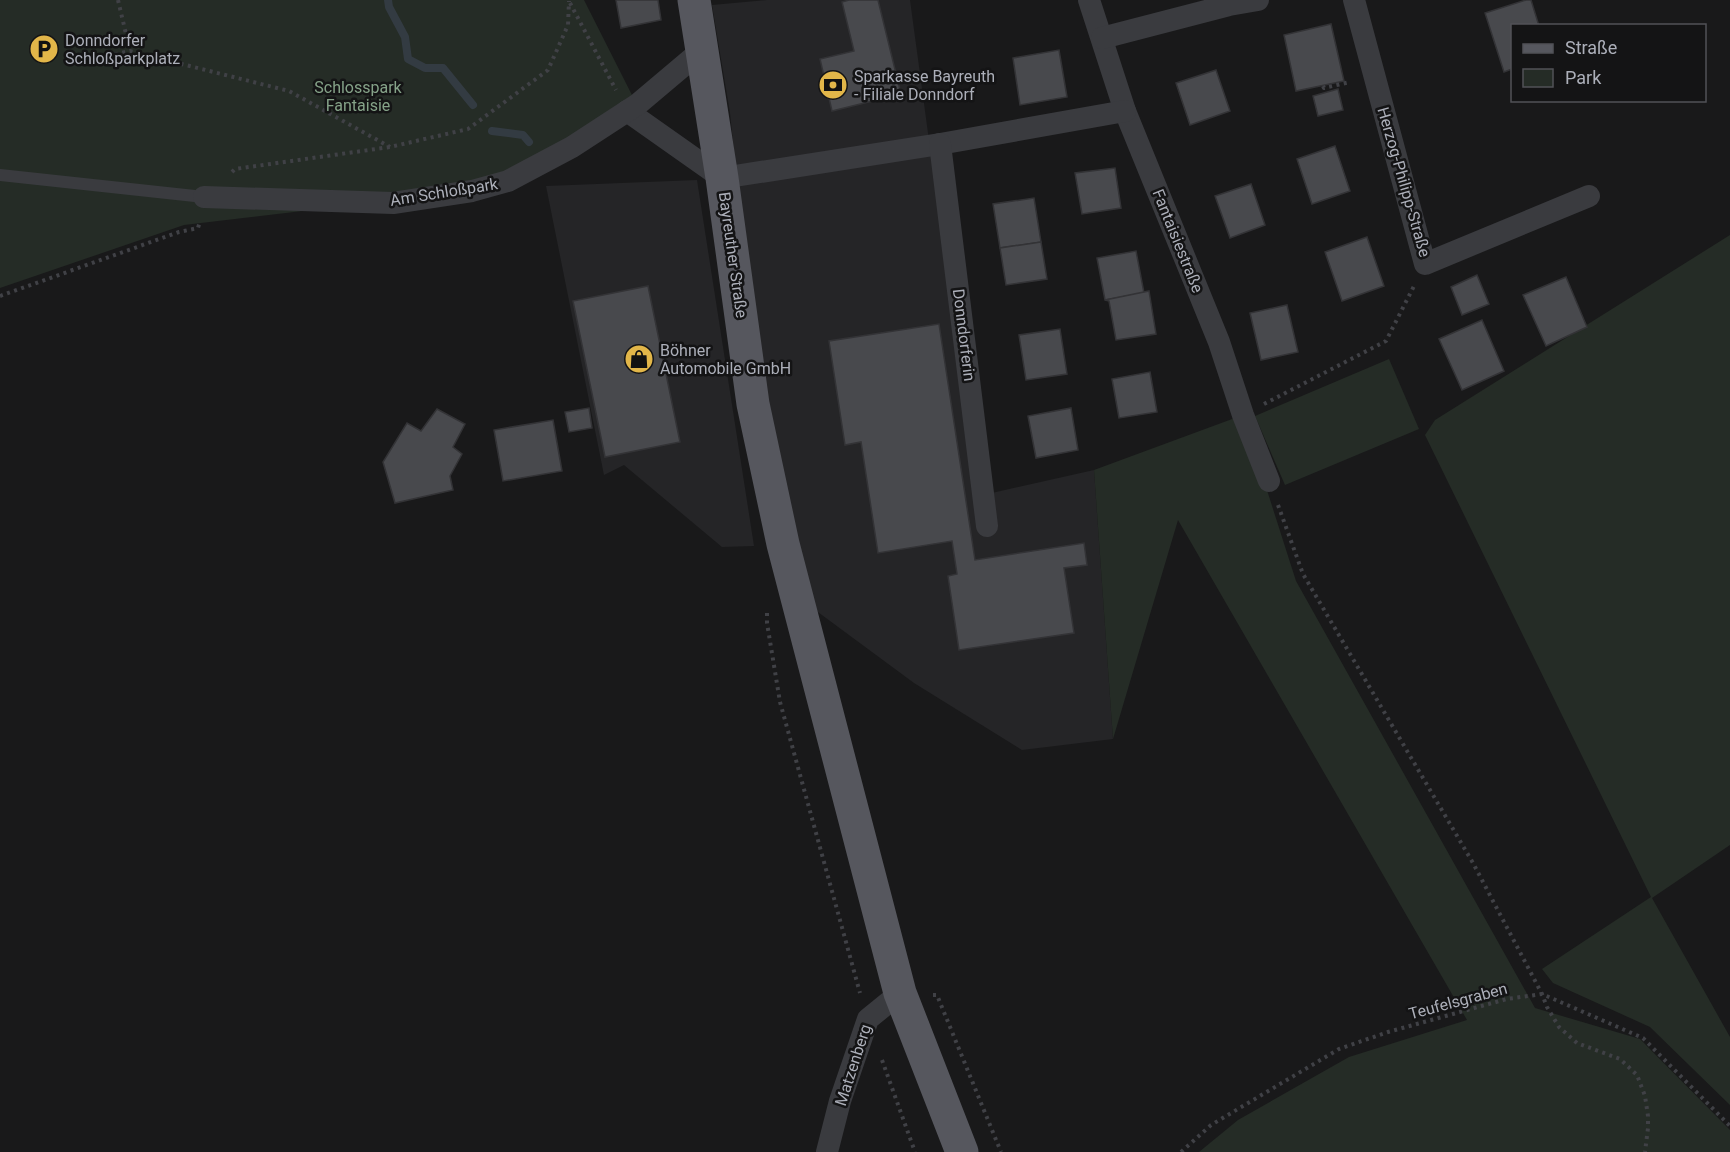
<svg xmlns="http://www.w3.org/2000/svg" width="1730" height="1152" viewBox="0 0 1730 1152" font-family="Roboto,sans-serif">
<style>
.built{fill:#252527}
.green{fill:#252c26}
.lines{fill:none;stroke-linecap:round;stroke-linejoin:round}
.stream{stroke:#333b42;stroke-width:8}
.building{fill:#48494d;stroke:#333336;stroke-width:1.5}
.path{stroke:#404146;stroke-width:4;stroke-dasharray:3 4.5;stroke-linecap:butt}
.lane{stroke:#3a3b3f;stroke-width:12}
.street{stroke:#3a3b3f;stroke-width:22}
.primary{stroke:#56575e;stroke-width:33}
.labels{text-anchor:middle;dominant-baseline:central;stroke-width:5;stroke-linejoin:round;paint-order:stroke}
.poi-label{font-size:16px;fill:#acafb9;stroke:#141415;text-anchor:start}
.park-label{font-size:16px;fill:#85a288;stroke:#141415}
.street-label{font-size:16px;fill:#acafb9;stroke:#141415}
</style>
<rect width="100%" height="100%" fill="#19191a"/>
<g class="built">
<polygon points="767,0 910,0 936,192 983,495 1094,470 1113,739 1022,750 914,683 807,604 760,401 730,113 712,5"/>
<polygon points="697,180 754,546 722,547 624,465 604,475 546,186"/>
</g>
<g class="green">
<polygon points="0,0 584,0 636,103 472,191 184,225 0,288"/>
<polygon points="1730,235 1730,845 1652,898 1730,1037 1730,1105 1650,1027 1553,983 1542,969 1651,897 1425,435 1435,420"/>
<polygon points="1389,359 1419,429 1285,485 1255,416"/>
<polygon points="1243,415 1296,581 1535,1008 1640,1039 1730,1130 1730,1152 1199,1152 1238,1120 1349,1057 1467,1020 1178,520 1113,739 1094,470"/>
</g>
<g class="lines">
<g class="stream">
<polyline points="388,0 389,7 405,37 408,59 425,68 443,68 473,105"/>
<polyline points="492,131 523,135 529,142"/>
</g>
</g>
<g class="building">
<polygon points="616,0 658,0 661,20 621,28"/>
<polygon points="849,0 878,0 901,94 832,111 820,59 854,51 842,2"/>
<polygon points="1526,0 1531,0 1539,26 1512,26 1512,69 1504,72 1485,13"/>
<polygon points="1331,24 1344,81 1296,91 1284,35"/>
<polygon points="1059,50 1067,97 1020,105 1013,58"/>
<polygon points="1216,70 1230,111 1190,125 1176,83"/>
<polygon points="1338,89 1343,110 1318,116 1313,96"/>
<polygon points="1335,146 1350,191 1312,204 1297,159"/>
<polygon points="1115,168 1121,208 1082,214 1075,173"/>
<polygon points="1251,184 1265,225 1230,238 1215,196"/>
<polygon points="1034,198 1041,242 1000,248 993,204"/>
<polygon points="1367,237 1384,286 1342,301 1325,252"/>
<polygon points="1041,242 1047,279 1006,285 1000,248"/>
<polygon points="1136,251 1144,293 1105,300 1097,258"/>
<polygon points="1477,275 1489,304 1462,315 1451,287"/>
<polygon points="1566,277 1587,327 1546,346 1523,295"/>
<polygon points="648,286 680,442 605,457 573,301"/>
<polygon points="1149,291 1156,334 1116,340 1109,301 1105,300"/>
<polygon points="1287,305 1298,352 1261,360 1250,313"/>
<polygon points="1482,320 1504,371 1462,390 1439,339"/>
<polygon points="939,324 975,560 1084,543 1087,565 1064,568 1074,633 959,650 948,576 957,574 952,541 878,553 861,442 845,445 829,341"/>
<polygon points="1060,329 1067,374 1026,380 1019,335"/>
<polygon points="1150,372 1157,412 1119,418 1112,379"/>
<polygon points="589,408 592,428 569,432 565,412"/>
<polygon points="1071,408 1078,450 1036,458 1028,416"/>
<polygon points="437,409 465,424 453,447 462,454 450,476 453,490 395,503 383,462 407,423 421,431"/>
<polygon points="553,420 562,471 503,481 494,430"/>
</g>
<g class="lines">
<g class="path">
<polyline points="118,0 130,51"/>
<polyline points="570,3 616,90"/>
<polyline points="71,64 130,51 289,91 390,147"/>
<polyline points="1323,86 1324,88 1350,82"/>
<polyline points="232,172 235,169 390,147 468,129 548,70 568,25 569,1"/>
<polyline points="0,296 179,232 198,228 200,221"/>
<polyline points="1264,404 1386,341 1414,286"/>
<polyline points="1278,505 1303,574 1473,863 1542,994 1547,1007 1559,1027 1577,1043 1620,1059 1637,1075 1645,1096 1648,1116 1648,1128 1645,1152"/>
<polyline points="767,613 767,623 780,702 860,993"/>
<polyline points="933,995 937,995 1001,1152"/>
<polyline points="882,1060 915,1152"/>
<polyline points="1181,1152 1211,1125 1339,1049 1388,1032 1507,999 1542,994 1643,1038 1730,1126"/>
</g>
<polyline class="lane" points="0,175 204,197"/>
<g class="street">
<polyline points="1089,0 1125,111 1219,342 1243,415 1269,481"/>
<polyline points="1354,0 1425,264 1589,196"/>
<polyline points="1102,38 1229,5 1258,0"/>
<polyline points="627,111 722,178 940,144 1125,111"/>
<polyline points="940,144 987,526"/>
<polyline points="204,197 393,203 472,191 508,181 572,147 638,104 702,50"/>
<polyline points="827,1152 840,1101 868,1019 900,993"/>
</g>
<polyline class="primary" points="694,0 722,178 753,404 783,544 900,993 962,1152"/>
</g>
<defs>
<g id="parking-disc" transform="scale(1.5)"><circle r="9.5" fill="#e2b649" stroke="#141415"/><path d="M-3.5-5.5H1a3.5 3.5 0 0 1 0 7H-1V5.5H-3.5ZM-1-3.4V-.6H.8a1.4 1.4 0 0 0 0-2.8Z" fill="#111"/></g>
<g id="bank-disc" transform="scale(1.5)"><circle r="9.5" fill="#e2b649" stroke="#141415"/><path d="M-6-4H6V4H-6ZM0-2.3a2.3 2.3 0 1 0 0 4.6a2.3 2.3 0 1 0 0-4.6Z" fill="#111"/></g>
<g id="shop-disc" transform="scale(1.5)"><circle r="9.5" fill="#e2b649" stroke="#141415"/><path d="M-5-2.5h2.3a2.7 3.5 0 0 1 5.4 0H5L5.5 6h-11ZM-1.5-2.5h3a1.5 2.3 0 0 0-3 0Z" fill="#111"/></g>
</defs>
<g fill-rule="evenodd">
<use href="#parking-disc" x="44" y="49"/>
<use href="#bank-disc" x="833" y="85"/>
<use href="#shop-disc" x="639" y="359"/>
</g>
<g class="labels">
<g class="poi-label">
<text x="65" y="40">Donndorfer<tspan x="65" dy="18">Schloßparkplatz</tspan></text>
<text x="854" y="76">Sparkasse Bayreuth<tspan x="854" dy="18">- Filiale Donndorf</tspan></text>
<text x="660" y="350">Böhner<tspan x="660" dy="18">Automobile GmbH</tspan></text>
</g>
<g class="park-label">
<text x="358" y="87">Schlosspark<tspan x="358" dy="18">Fantaisie</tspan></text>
</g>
<g class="street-label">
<text transform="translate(1404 182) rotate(74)">Herzog-Philipp-Straße</text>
<text transform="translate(444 192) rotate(-9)">Am Schloßpark</text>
<text transform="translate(1178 241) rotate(68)">Fantaisiestraße</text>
<text transform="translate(733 255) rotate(82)">Bayreuther Straße</text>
<text transform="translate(964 335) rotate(83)">Donndorferin</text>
<text transform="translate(1458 1001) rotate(-15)">Teufelsgraben</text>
<text transform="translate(853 1065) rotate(-72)">Matzenberg</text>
</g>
</g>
<rect x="1511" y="24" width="195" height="78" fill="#141415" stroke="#515257" stroke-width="1.5"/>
<rect x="1523" y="44" width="30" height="9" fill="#56575e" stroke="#515257" stroke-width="1.5"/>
<text x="1565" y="54" font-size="18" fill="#acafb9">Straße</text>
<rect x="1523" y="69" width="30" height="18" fill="#252c26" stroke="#515257" stroke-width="1.5"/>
<text x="1565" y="84" font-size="18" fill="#acafb9">Park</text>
</svg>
